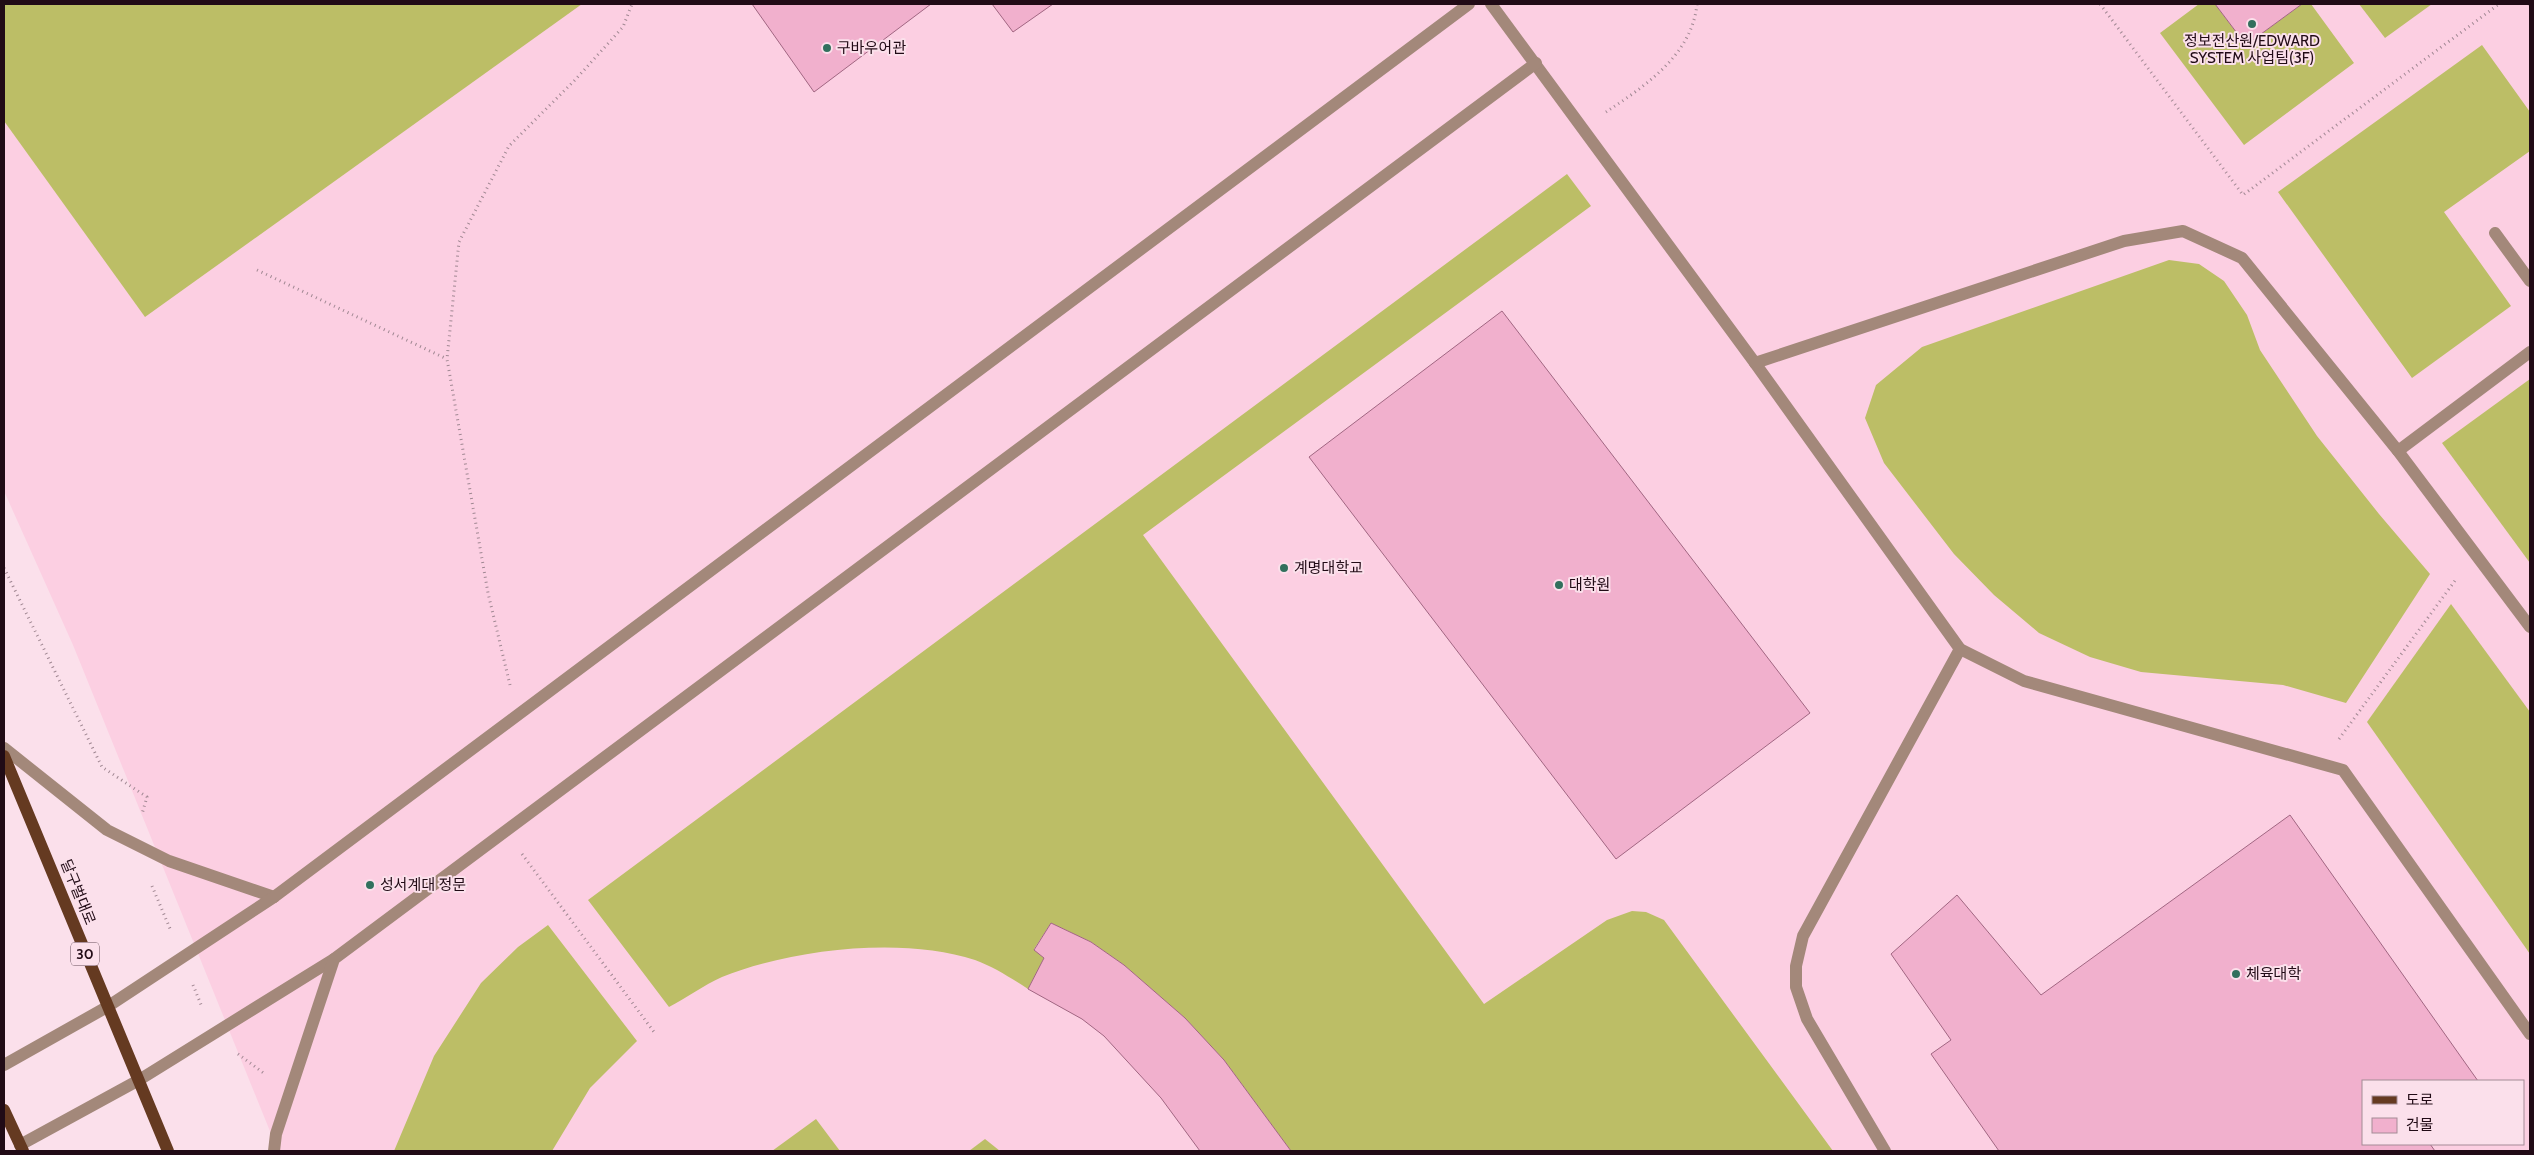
<svg xmlns="http://www.w3.org/2000/svg" width="2534" height="1155" viewBox="0 0 2534 1155" font-family="Cabin,'Noto Sans KR',sans-serif">
<style>
.built{fill:#fccfe2;fill-rule:evenodd}
.grass{fill:#bcbe66}
.building{fill:#f1b0cd;stroke:#a16682}
.lines{fill:none;stroke-linecap:round;stroke-linejoin:round}
.path{stroke:#a18893;stroke-width:3;stroke-dasharray:1 4;stroke-linecap:butt}
.minor{stroke:#a3887a;stroke-width:12}
.major{stroke:#653a21;stroke-width:12}
.poi-dot{fill:#32705d;stroke:#fbe0eb;stroke-width:2}
.labels{text-anchor:middle;dominant-baseline:central;stroke-width:4;stroke-linejoin:round;paint-order:stroke}
.shield{fill:#fbe0eb;stroke:#624b56;stroke-width:1}
.shield-label{font-size:14px;font-weight:bold;fill:#210b16}
.poi-label{font-size:15px;fill:#210b16;stroke:#fbe0eb;text-anchor:start}
.street-label{font-size:15px;fill:#210b16;stroke:#fbe0eb}
</style>
<rect width="100%" height="100%" fill="#fbe0eb"/>
<path class="built" d="M4,4H2530V1151H278L73,645L4,491ZM2363,1081H2523V1144H2363Z"/>
<g class="grass">
<polygon points="4,4 582,4 145,317 4,121"/>
<polygon points="2199,4 2215,4 2246,45 2302,4 2311,4 2354,63 2244,145 2160,33"/>
<polygon points="2359,4 2432,4 2385,38"/>
<polygon points="2482,45 2530,112 2530,151 2444,212 2511,306 2412,378 2278,192"/>
<path d="M1567,174L1591,206L1143,535L1484,1004L1607,920L1632,911L1646,912L1664,920L1833,1151H1291L1224,1060L1185,1018L1124,965L1091,942L1051,923L1034,949L1044,958L1028,989C1011,978 994,967 975,960C903,936 791,949 722,977C704,985 686,998 669,1007L588,900Z"/>
<polygon points="2169,260 2199,264 2224,281 2247,315 2260,350 2317,436 2379,514 2430,574 2346,703 2283,685 2141,672 2090,657 2039,633 1994,595 1954,554 1884,463 1865,418 1876,385 1922,347"/>
<polygon points="2530,379 2530,563 2442,443"/>
<polygon points="2451,604 2530,712 2530,954 2367,722"/>
<polygon points="548,925 637,1041 590,1088 552,1151 394,1151 434,1056 481,983 518,947"/>
<polygon points="816,1119 840,1151 772,1151"/>
<polygon points="985,1139 1000,1151 969,1151"/>
</g>
<g class="building">
<polygon points="752,4 931,4 814,92"/>
<polygon points="992,4 1053,4 1013,32"/>
<polygon points="2215,4 2302,4 2246,45"/>
<polygon points="1502,311 1810,713 1616,859 1309,457"/>
<polygon points="2290,815 2478,1081 2363,1081 2363,1144 2430,1144 2435,1151 1999,1151 1931,1054 1951,1040 1891,954 1957,895 2041,995"/>
<polygon points="1051,923 1091,942 1124,965 1185,1018 1224,1060 1291,1151 1200,1151 1161,1098 1104,1036 1082,1019 1028,989 1044,958 1034,950"/>
</g>
<g class="lines">
<g class="path">
<polyline points="2100,4 2243,195 2499,4"/>
<polyline points="2529,4 2530,6"/>
<path d="M1606,112C1645,86 1692,55 1697,4"/>
<polyline points="257,270 447,359"/>
<polyline points="4,568 102,767 147,797 142,814"/>
<polyline points="510,685 488,593 447,359 459,242 509,146 575,80 623,27 632,4"/>
<polyline points="2339,739 2457,578"/>
<polyline points="522,854 654,1032"/>
<polyline points="152,886 171,931"/>
<polyline points="193,985 202,1007"/>
<polyline points="238,1054 265,1074"/>
</g>
<g class="minor">
<polyline points="1491,4 1755,363 1960,649 2024,681 2343,770 2530,1034"/>
<polyline points="2495,233 2530,281"/>
<polyline points="1755,363 2124,241 2183,231 2242,258 2398,451 2530,627"/>
<polyline points="2398,451 2530,352"/>
<polyline points="4,748 107,830 169,861 274,897"/>
<polyline points="4,1065 107,1007 274,897 1469,4"/>
<polyline points="20,1145 139,1080 334,959"/>
<polyline points="274,1151 276,1134 334,959 1536,63"/>
<polyline points="1885,1151 1807,1019 1796,987 1796,966 1803,936 1960,649"/>
</g>
<g class="major">
<polyline points="4,756 168,1151"/>
<polyline points="4,1110 23,1151"/>
</g>
</g>
<g class="poi-dot">
<circle cx="2252" cy="24" r="5"/>
<circle cx="827" cy="48" r="5"/>
<circle cx="1284" cy="568" r="5"/>
<circle cx="1559" cy="585" r="5"/>
<circle cx="370" cy="885" r="5"/>
<circle cx="2236" cy="974" r="5"/>
</g>
<g class="labels">
<rect class="shield" x="71" y="942.5" width="28" height="23" rx="4"/>
<g class="shield-label">
<text x="85" y="954">30</text>
</g>
<g class="poi-label">
<text x="2252" y="41" text-anchor="middle">정보전산원/EDWARD<tspan x="2252" dy="17">SYSTEM 사업팀(3F)</tspan></text>
<text x="837" y="48">구바우어관</text>
<text x="1294" y="568">계명대학교</text>
<text x="1569" y="585">대학원</text>
<text x="380" y="885">성서계대 정문</text>
<text x="2246" y="974">체육대학</text>
</g>
<g class="street-label">
<text transform="translate(78 892) rotate(68)">달구벌대로</text>
</g>
</g>
<rect width="2534" height="1155" fill="none" stroke="#210b16" stroke-width="10"/>
<rect x="2362" y="1080" width="162" height="65" fill="#fbe0eb" stroke="#a48b96"/>
<rect x="2372" y="1096" width="25" height="8" fill="#653a21" stroke="#a48b96"/>
<text x="2406" y="1105" font-size="15" fill="#210b16">도로</text>
<rect x="2372" y="1118" width="25" height="15" fill="#f1b0cd" stroke="#a48b96"/>
<text x="2406" y="1130" font-size="15" fill="#210b16">건물</text>
</svg>
